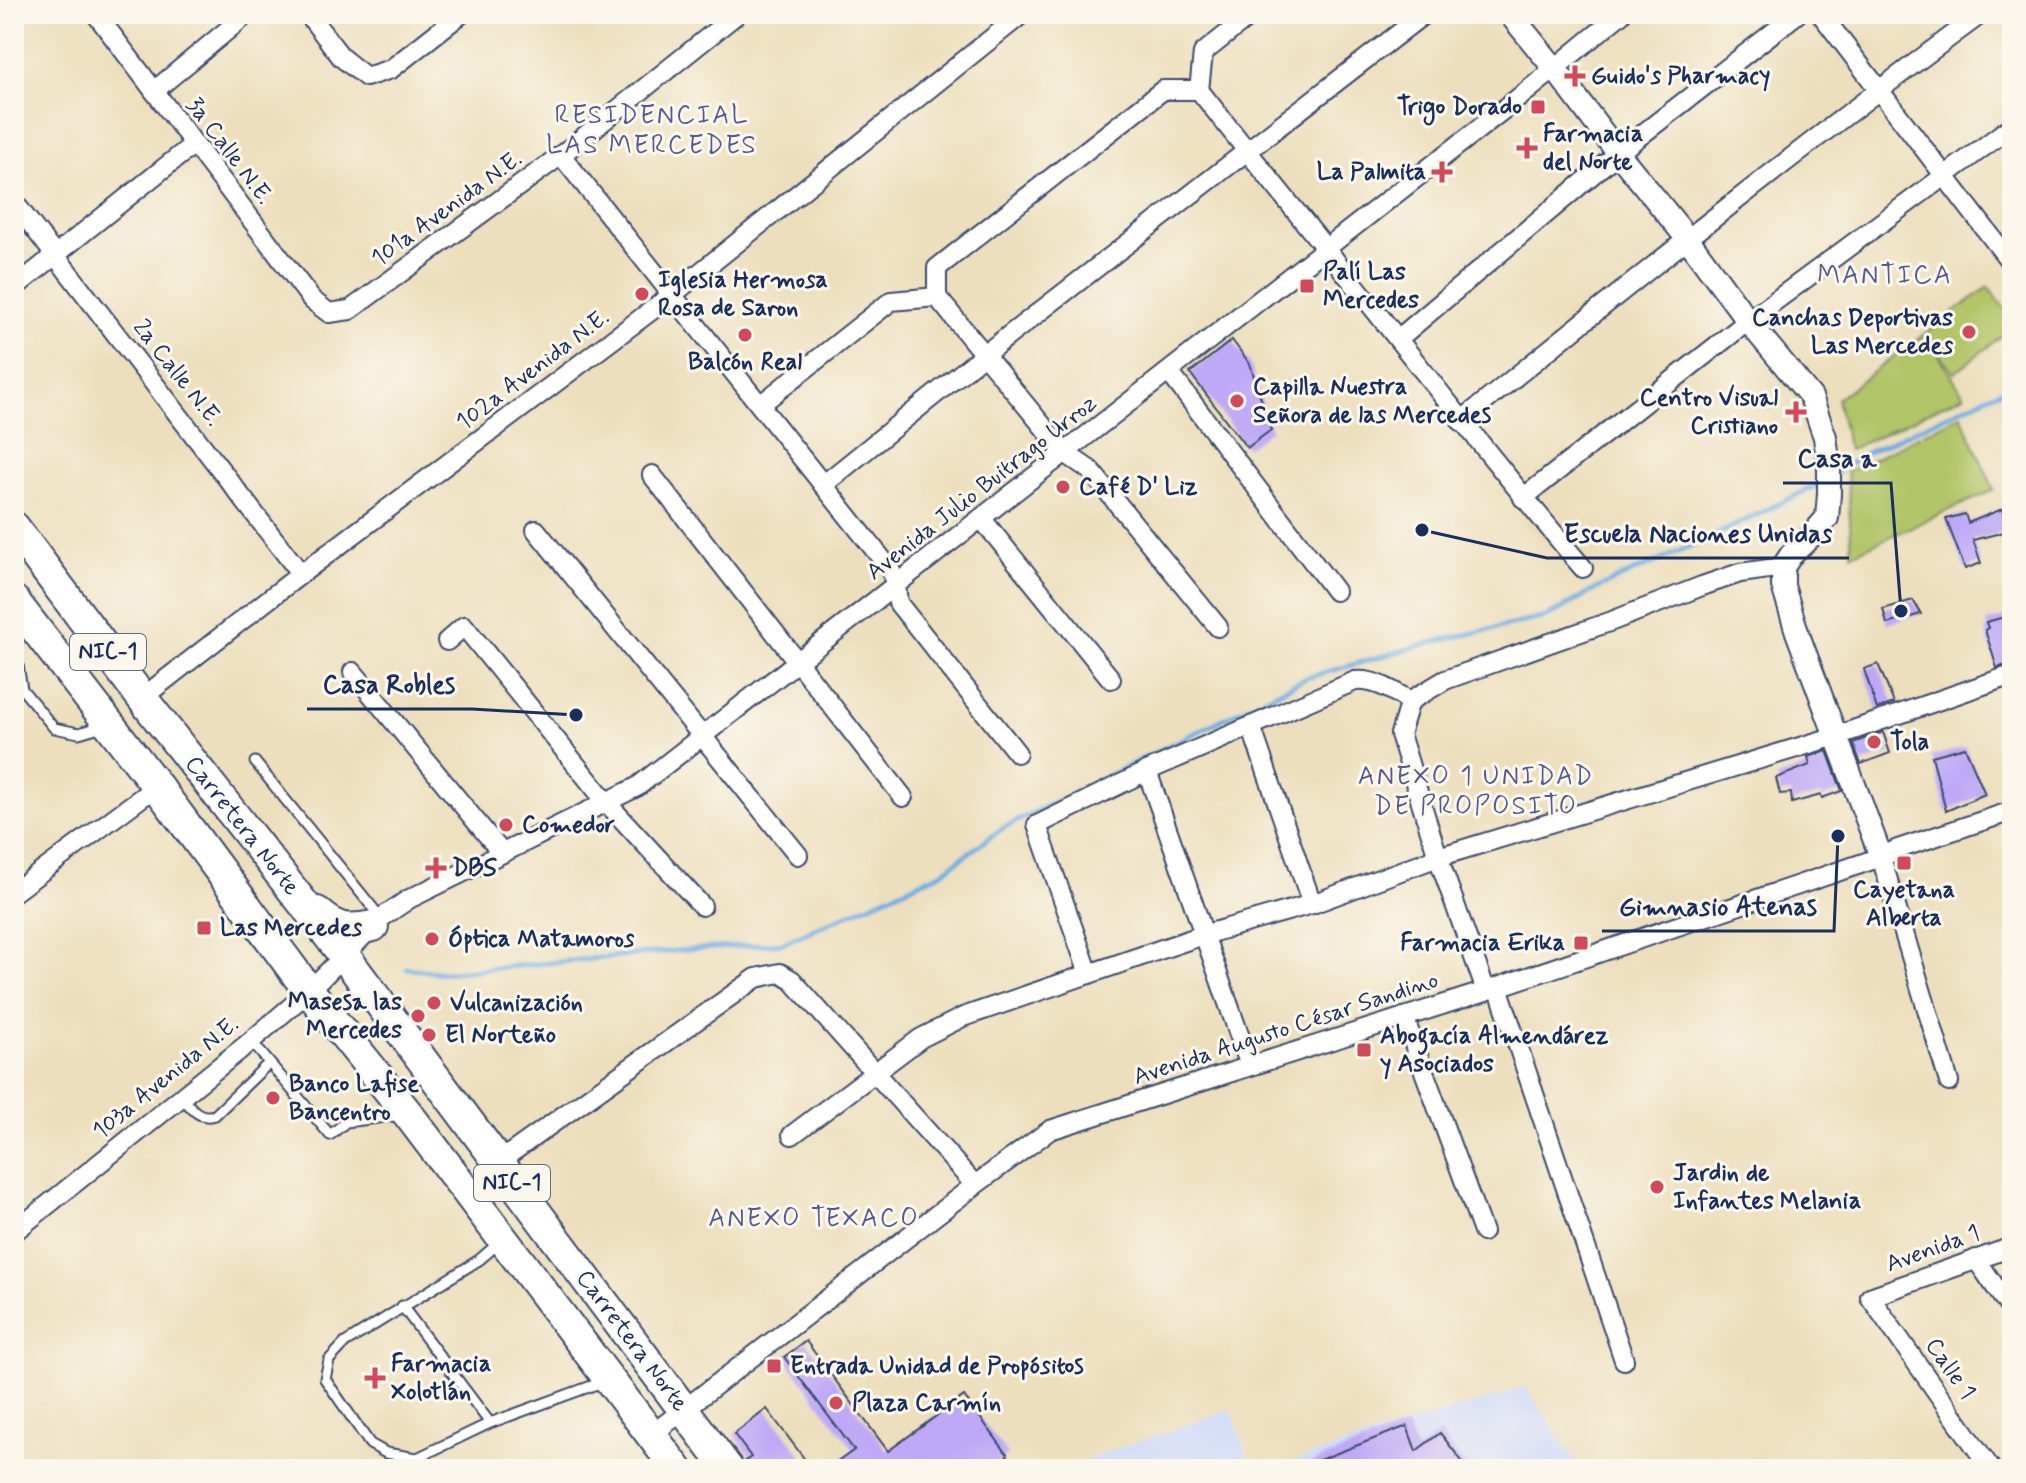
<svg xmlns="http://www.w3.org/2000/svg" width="2026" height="1483" viewBox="0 0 2026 1483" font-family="Mynerve,sans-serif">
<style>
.built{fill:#d0daf9}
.green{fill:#b2c467;stroke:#667a62;stroke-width:2}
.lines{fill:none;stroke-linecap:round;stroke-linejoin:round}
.stream{stroke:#71ade2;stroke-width:5}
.building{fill:#bea9f6}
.service-casing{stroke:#3a496c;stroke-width:13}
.minor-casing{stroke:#3a496c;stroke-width:22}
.tertiary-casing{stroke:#3a496c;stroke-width:26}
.trunk-casing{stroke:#3a496c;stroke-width:34}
.service{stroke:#fff;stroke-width:9}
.minor{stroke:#fff;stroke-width:18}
.tertiary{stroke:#fff;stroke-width:22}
.trunk{stroke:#fff;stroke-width:30}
.poi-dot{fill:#d1495b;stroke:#fbf7ec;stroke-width:3}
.labels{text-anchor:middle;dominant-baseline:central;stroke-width:6;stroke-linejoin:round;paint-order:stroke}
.shield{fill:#fbf7ec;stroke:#5e6b89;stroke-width:2}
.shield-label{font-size:22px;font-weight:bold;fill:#1b2f5e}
.poi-label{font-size:24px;font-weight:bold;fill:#1b2f5e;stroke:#fbf7ec;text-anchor:start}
.street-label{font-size:24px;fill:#1b2f5e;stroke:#fbf7ec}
.neighbourhood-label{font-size:26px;letter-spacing:2px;fill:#545a93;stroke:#fbf7ec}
.leader{fill:none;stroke:#1b2f5e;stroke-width:3}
.callout-dot{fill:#1b2f5e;stroke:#fbf7ec;stroke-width:3}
.callout-label{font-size:26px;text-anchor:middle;font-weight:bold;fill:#1b2f5e;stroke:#fbf7ec;stroke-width:6;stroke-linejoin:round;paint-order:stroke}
</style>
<rect width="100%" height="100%" fill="#fbf7ec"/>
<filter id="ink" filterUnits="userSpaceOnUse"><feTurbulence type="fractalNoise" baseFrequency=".0125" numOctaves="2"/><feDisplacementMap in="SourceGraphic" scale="16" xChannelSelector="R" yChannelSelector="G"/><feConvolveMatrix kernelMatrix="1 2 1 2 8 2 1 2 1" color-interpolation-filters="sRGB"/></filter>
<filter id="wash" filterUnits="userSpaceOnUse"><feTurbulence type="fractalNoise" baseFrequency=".006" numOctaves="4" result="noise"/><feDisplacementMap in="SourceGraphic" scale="32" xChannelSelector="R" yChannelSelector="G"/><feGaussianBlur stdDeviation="1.8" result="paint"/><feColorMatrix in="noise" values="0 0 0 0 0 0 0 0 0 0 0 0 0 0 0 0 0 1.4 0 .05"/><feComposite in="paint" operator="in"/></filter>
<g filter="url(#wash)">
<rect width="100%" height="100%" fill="#eddfbd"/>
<g class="built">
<polygon points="1526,1387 1581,1469 1269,1469"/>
<polygon points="1231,1410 1252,1469 1058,1469"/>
</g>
<g class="green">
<polygon points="1988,287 2012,318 2012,328 1954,373 1933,346 1964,395 1849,450 1837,399"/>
<polygon points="1961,415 1994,490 1852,554 1847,472"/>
</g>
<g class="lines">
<g class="stream">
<polyline points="1836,473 1866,453 2012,385"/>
<polyline points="407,968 443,973 674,951 783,943 941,873 1003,828 1306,678 1429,643 1547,617 1596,589 1718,534 1821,483"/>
</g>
</g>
<g id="blocks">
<g class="building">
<polygon points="1232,340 1250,364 1271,430 1247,448 1190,373"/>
<polygon points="2002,509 2008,531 1973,540 1981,563 1965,569 1946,519 1965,514 1968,523"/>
<polygon points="1913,600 1921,614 1887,624 1883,609"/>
<polygon points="2012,615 2012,663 1997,668 1985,630 1988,628 1986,622"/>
<polygon points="1878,664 1894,703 1877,709 1864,669"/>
<polygon points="1883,732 1890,753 1861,764 1853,743"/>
<polygon points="1965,747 1985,794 1946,811 1932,756"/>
<polygon points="1827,751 1842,791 1822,798 1821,795 1792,803 1791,793 1780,794 1776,778 1810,765 1808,757"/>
<polygon points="806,1341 888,1451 964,1396 1008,1455 988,1469 902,1469 897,1462 888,1469 828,1469 854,1450 784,1357"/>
<polygon points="767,1409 812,1469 752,1469 745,1461 751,1457 734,1434"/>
<polygon points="1407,1426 1416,1451 1440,1433 1468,1469 1296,1469"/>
</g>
</g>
</g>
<g filter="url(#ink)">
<use href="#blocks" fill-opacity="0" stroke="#3a496c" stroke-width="2"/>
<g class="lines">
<g class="service-casing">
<g id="service">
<polyline points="14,641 22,689 54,728 79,733 103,726"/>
<polyline points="255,762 381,918"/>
<polyline points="251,1041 330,1135 346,1122 402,1115"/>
<path d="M182,1097C191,1108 199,1120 215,1115L269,1063"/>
<polyline points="500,1242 479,1260 345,1343 329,1360 325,1379 370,1444 386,1453 417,1458 490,1423 605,1381"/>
<polyline points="402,1306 490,1423"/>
</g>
</g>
<g class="minor-casing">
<g id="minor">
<polyline points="96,14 312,300 329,313 350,310 561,155 737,14"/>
<polyline points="308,14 342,58 366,77 391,69 461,14"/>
<polyline points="1821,14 2012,264"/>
<path d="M1199,90C1264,173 1331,254 1396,337C1458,415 1518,492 1583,568"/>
<polyline points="154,91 247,14"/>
<polyline points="561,155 890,569 896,585 898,603 1017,753"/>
<polyline points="14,202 301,574"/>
<polyline points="14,288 194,144"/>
<polyline points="937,297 1065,453 1090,470 1218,627"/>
<polyline points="1398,339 1618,153 1797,14"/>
<polyline points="1169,372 1335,591"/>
<polyline points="760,405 891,301 937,297 937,268 1163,90 1199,90 1203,53 1252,14"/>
<path d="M1461,421C1632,282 1803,145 1981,14"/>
<polyline points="652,475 903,797"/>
<polyline points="823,485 985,354 1424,14"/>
<polyline points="1523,498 1748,321 2012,126"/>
<polyline points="981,518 1111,679"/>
<polyline points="536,530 798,855"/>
<polyline points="447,641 464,626 607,803 702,906"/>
<polyline points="353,672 502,853"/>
<polyline points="142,698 301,574 672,295 1022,14"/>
<polyline points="1251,726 1312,904"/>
<polyline points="1147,771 1250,1066"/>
<polyline points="1881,857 1949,1082"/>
<polyline points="14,892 157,786"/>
<path d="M1089,974L1037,825L1147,771L1355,681C1375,679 1393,691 1410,701"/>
<polyline points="1498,987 1624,1360"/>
<polyline points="1486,991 1438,857 1400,734 1410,701 1445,680 1612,621 1702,586 1740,573 1783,567"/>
<polyline points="1404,1017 1483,1232"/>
<polyline points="792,1135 921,1038 963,1017 1203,935 1312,904 1438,857 1836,736 2012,675"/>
<polyline points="497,1163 756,978 780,973 792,980 975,1185"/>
<polyline points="14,1232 251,1041 309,991 381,918 409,899 637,787 1526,92 1621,14"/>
<polyline points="1976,1259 2012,1311"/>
<polyline points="651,1435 975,1185 1050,1130 1486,991 1881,857 1898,849 2012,811"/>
<polyline points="1991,1469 1870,1297 2012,1247"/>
</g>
</g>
<g class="tertiary-casing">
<polyline id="tertiary" points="1510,14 1555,69 1618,153 1687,238 1748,321 1811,397 1825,437 1829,467 1829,494 1827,518 1811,536 1791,555 1783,567 1783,586 1797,632 1881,857"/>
</g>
<g class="trunk-casing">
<g id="trunk">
<path id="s1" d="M14,527L142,698L343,954L728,1469"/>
<polyline points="14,601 157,786 309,991 408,1114 677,1469"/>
<path d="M317,912C337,930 347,931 373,926"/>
</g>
</g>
<use href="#service" class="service"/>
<use href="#minor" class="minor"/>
<use href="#tertiary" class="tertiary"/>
<use href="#trunk" class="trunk"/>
</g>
</g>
<g class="poi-dot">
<path d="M1571 64h8v8h8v8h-8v8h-8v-8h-8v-8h8z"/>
<rect x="1530" y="99" width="16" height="16" rx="4"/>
<path d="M1523 136h8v8h8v8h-8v8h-8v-8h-8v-8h8z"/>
<path d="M1438 160h8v8h8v8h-8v8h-8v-8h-8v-8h8z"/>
<rect x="1299" y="278" width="16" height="16" rx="4"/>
<circle cx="642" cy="294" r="8"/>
<circle cx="1969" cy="332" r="8"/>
<circle cx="745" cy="335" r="8"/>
<circle cx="1237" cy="401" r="8"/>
<path d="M1792 400h8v8h8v8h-8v8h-8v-8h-8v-8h8z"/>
<circle cx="1063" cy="487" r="8"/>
<circle cx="1874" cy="742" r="8"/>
<circle cx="506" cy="825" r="8"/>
<rect x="1896" y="855" width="16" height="16" rx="4"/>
<path d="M432 856h8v8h8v8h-8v8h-8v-8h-8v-8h8z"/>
<rect x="196" y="920" width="16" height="16" rx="4"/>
<circle cx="432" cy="939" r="8"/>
<rect x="1573" y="935" width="16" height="16" rx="4"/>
<circle cx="434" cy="1003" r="8"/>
<circle cx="418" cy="1016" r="8"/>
<circle cx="429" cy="1035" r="8"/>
<rect x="1356" y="1042" width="16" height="16" rx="4"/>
<circle cx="273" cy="1098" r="8"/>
<circle cx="1657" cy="1187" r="8"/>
<rect x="766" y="1358" width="16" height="16" rx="4"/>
<path d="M371 1366h8v8h8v8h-8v8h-8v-8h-8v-8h8z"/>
<circle cx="836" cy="1403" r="8"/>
</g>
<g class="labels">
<g class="shield">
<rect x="70" y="634" width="76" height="36" rx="6"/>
<rect x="474" y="1165" width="76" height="36" rx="6"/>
</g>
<g class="shield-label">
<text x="108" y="652">NIC-1</text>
<text x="512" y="1183">NIC-1</text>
</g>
<g class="poi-label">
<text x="1591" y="76">Guido's Pharmacy</text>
<text x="1522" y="107" text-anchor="end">Trigo Dorado</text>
<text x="1543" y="134">Farmacia<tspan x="1543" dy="28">del Norte</tspan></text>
<text x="1426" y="172" text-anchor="end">La Palmita</text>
<text x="1323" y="272">Palí Las<tspan x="1323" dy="28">Mercedes</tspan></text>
<text x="658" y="280">Iglesia Hermosa<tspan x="658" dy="28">Rosa de Saron</tspan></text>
<text x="1953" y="318" text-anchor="end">Canchas Deportivas<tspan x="1953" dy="28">Las Mercedes</tspan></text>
<text x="745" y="362" text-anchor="middle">Balcón Real</text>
<text x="1253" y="387">Capilla Nuestra<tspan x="1253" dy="28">Señora de las Mercedes</tspan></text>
<text x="1778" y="398" text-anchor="end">Centro Visual<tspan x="1778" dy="28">Cristiano</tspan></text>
<text x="1079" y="487">Café D' Liz</text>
<text x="1890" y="742">Tola</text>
<text x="522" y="825">Comedor</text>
<text x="452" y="868">DBS</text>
<text x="1904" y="890" text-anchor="middle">Cayetana<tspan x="1904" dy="28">Alberta</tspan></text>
<text x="220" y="928">Las Mercedes</text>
<text x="448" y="939">Óptica Matamoros</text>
<text x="1565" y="943" text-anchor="end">Farmacia Erika</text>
<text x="402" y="1002" text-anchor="end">Masesa las<tspan x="402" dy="28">Mercedes</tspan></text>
<text x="450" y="1003">Vulcanización</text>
<text x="445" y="1035">El Norteño</text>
<text x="1380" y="1036">Abogacía Almendárez<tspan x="1380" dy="28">y Asociados</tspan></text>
<text x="289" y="1084">Banco Lafise<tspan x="289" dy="28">Bancentro</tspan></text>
<text x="1673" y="1173">Jardin de<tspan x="1673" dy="28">Infantes Melania</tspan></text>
<text x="391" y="1364">Farmacia<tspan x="391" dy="28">Xolotlán</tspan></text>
<text x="790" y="1366">Entrada Unidad de Propósitos</text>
<text x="852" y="1403">Plaza Carmín</text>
</g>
<g class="street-label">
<text transform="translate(229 151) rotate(53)">3a Calle N.E.</text>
<text transform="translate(447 209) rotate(-36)">101a Avenida N.E.</text>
<text transform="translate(533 370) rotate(-37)">102a Avenida N.E.</text>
<text transform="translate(177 373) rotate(52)">2a Calle N.E.</text>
<text transform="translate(982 488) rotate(-38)">Avenida Julio Buitrago Urroz</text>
<text stroke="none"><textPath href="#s1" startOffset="376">Carretera Norte</textPath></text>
<text transform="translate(1286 1029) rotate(-18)">Avenida Augusto César Sandino</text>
<text transform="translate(166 1078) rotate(-39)">103a Avenida N.E.</text>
<text transform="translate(1933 1249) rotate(-20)">Avenida 1</text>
<text stroke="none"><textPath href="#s1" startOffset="1022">Carretera Norte</textPath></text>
<text transform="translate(1950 1369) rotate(55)">Calle 1</text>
</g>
<g class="neighbourhood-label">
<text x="652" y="116">RESIDENCIAL<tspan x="652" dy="30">LAS MERCEDES</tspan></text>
<text x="1885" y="276">MANTICA</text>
<text x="1476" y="777">ANEXO 1 UNIDAD<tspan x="1476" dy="30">DE PROPOSITO</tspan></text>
<text x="814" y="1219">ANEXO TEXACO</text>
</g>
</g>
<path class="leader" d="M1901 611L1891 483H1783M1422 530L1547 558H1849M576 715L472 709H307M1838 836L1834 931H1602"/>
<g class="callout-dot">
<circle cx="1901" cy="611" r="8"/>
<circle cx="1422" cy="530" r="8"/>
<circle cx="576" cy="715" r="8"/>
<circle cx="1838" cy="836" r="8"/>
</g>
<g class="callout-label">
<text x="1837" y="467">Casa a</text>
<text x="1698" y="542">Escuela Naciones Unidas</text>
<text x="389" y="693">Casa Robles</text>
<text x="1718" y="915">Gimnasio Atenas</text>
</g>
<rect width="2026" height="1483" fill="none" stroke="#fbf7ec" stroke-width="48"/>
</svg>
